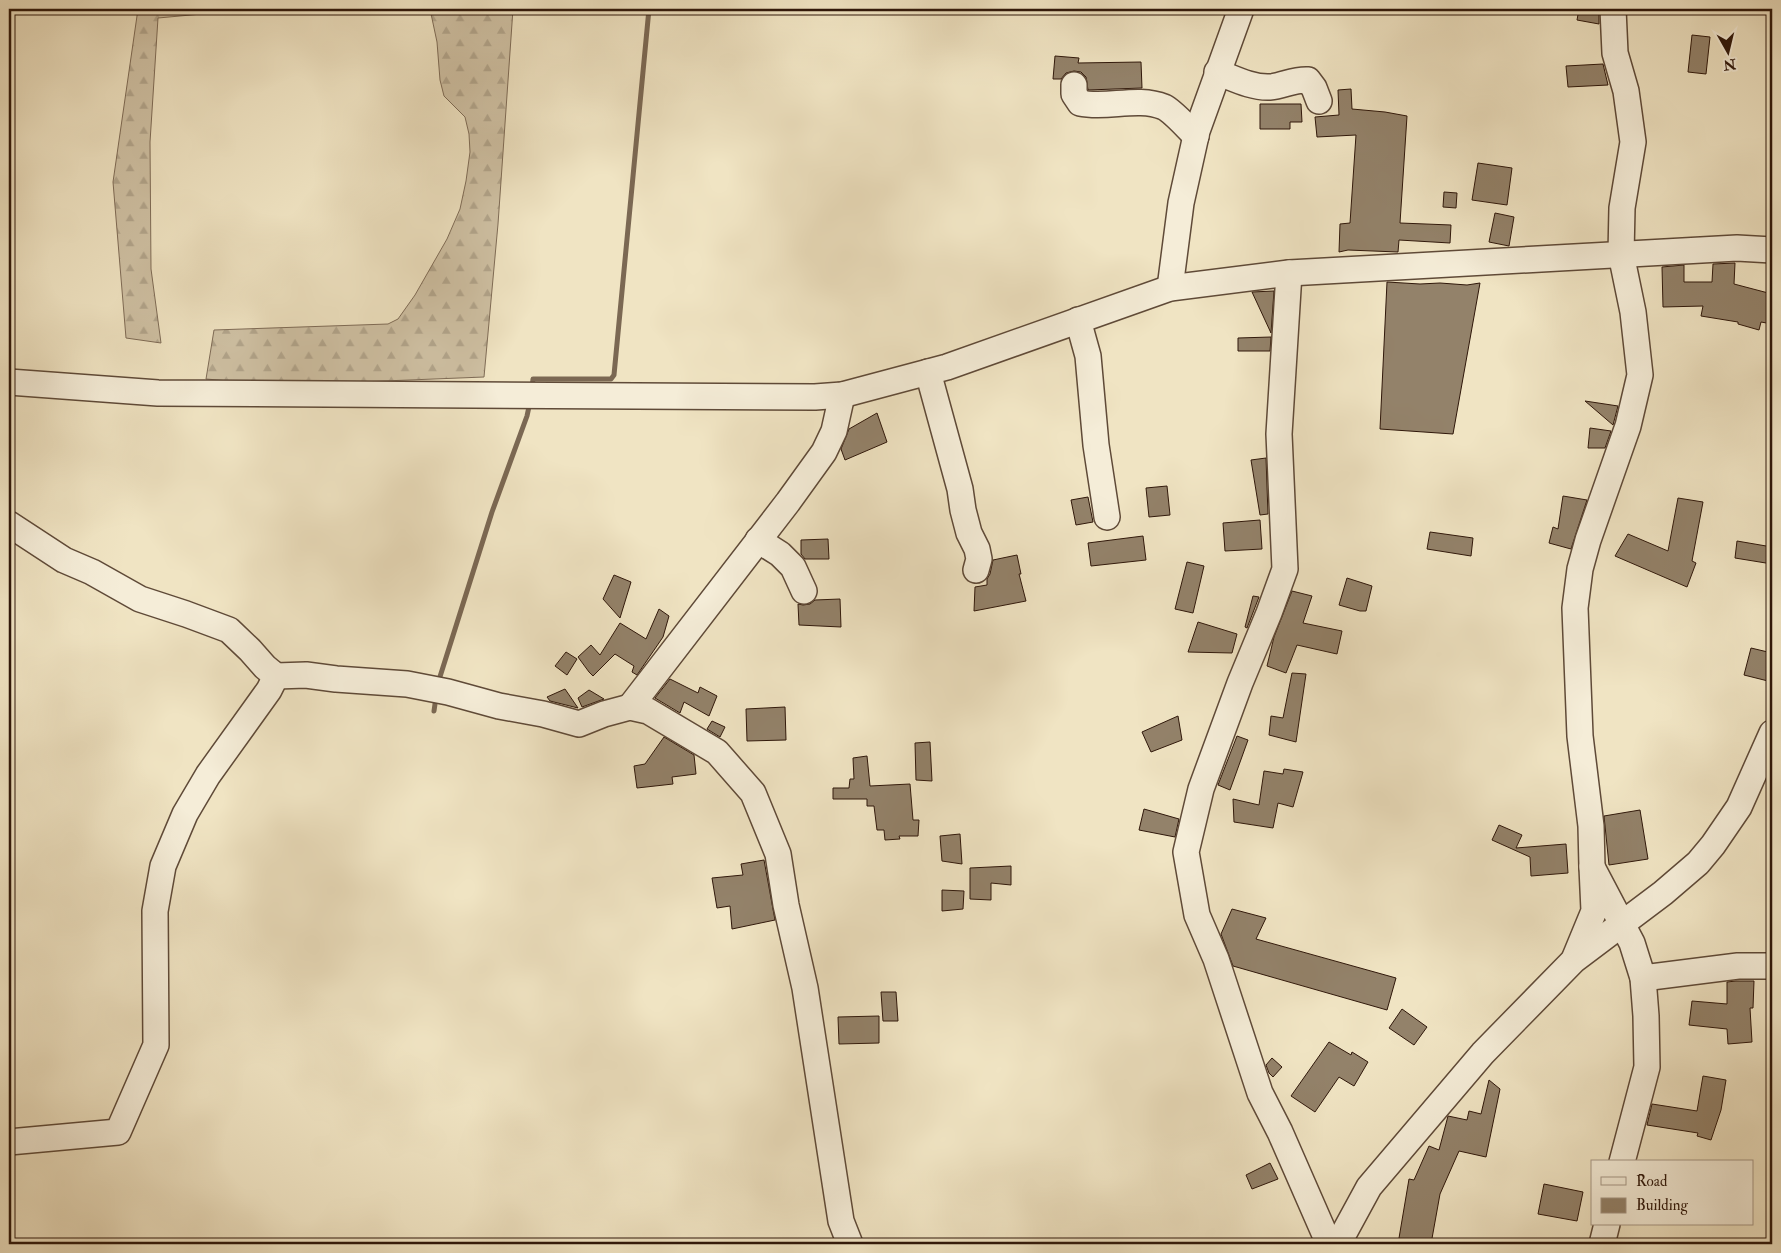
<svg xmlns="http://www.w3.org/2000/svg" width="1781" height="1253" viewBox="0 0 1781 1253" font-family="'IM FELL Double Pica',serif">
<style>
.forest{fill:url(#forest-firs);stroke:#7f6c57}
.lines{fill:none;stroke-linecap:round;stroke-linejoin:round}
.stream{stroke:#7b6853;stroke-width:5}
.building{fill:#93826a;stroke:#2f170a}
.minor-casing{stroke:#5f4a38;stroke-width:28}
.minor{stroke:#f5edd8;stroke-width:25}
</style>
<defs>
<pattern id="forest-firs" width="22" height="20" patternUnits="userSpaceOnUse" patternTransform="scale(1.25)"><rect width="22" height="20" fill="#cfc1a4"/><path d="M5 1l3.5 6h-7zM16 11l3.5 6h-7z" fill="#b2a58c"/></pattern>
</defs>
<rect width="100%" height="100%" fill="#f0e4c3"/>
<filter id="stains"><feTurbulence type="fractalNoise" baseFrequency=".004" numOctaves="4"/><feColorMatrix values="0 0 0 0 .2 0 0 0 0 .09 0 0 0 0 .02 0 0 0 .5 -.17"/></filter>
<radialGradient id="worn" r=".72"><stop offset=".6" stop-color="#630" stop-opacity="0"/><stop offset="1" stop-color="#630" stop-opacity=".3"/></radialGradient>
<g class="forest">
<polygon points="138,9 256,9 158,18 150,142 151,269 161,343 126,338 113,182"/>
<polygon points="430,9 513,9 498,224 484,377 359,382 265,384 206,379 214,330 388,324 398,319 415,295 447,239 460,209 466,181 470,152 469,134 465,117 444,96 440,80 437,42"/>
</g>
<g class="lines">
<g class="stream">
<polyline points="532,388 533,379 611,379 614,375 649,9"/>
<polyline points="438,683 492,512 527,416 530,402"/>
<polyline points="434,711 436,697"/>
</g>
</g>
<g class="building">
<polygon points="1579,9 1599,9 1599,24 1577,20"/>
<polygon points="1692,35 1710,37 1706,74 1688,72"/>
<polygon points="1055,56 1079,58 1078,63 1141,62 1142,88 1088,90 1086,77 1081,72 1074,71 1066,73 1061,79 1053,79"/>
<polygon points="1603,64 1608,85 1568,87 1566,66"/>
<polygon points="1351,89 1352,109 1385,112 1407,116 1400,223 1451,225 1450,243 1399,240 1398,252 1348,250 1339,252 1340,224 1350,223 1356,135 1317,137 1315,117 1339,115 1338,90"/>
<polygon points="1260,104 1301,104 1302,122 1290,122 1290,129 1260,129"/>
<polygon points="1478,163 1512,168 1507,205 1472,200"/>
<polygon points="1444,192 1457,193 1456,208 1443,207"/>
<polygon points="1495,213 1514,217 1509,246 1489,242"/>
<polygon points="1735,263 1734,284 1772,294 1772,324 1761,322 1759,330 1738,324 1738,322 1701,316 1703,306 1663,307 1662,267 1684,265 1684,282 1712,282 1713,264"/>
<polygon points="1387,282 1420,284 1440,283 1467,285 1480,283 1453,434 1380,429"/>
<polygon points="1274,291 1271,333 1252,292"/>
<polygon points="1271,337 1270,351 1238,351 1238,338"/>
<polygon points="1585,401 1618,406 1613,425"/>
<polygon points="877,413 887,442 845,460 841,449 849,429"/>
<polygon points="1590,428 1611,431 1605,448 1588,448"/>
<polygon points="1266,458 1268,514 1260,515 1251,460"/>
<polygon points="1167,486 1170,515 1149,517 1146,488"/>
<polygon points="1563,496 1587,500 1571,549 1549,543 1553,527 1558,529"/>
<polygon points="1088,497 1093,522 1076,525 1071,500"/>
<polygon points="1678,498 1703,502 1692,561 1696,563 1687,587 1615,556 1628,534 1668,551"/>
<polygon points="1260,520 1262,549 1225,551 1223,523"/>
<polygon points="1430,532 1473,538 1471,556 1427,549"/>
<polygon points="1143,536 1146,560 1091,566 1088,543"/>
<polygon points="828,539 829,559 805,559 801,554 801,540"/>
<polygon points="1737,541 1772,547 1772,564 1735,558"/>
<polygon points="1017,555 1021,574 1019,574 1026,601 974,611 975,587 987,585 987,579 990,574 993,560"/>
<polygon points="1187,562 1204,566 1193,613 1175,609"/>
<polygon points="614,575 631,582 620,618 603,599"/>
<polygon points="1347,578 1372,586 1366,611 1360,611 1339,605"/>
<polygon points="1292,591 1312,596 1303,623 1342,631 1337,654 1297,645 1286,673 1267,666 1274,637"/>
<polygon points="1253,596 1259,597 1247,628 1245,627"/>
<polygon points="840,599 841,627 799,625 798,604 803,605 810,604 815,600"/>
<polygon points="659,609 669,616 663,637 637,675 632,672 634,666 615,654 593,676 589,672 578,657 591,645 600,655 620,623 646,639"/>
<polygon points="1198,622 1237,634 1232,653 1188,652"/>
<polygon points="1751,648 1772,653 1772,682 1744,675"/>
<polygon points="566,652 577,659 567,675 555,666"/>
<polygon points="1292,673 1306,674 1296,742 1269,735 1271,716 1283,718"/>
<polygon points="670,679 698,693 700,687 717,696 709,716 684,702 680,713 655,698"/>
<polygon points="565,689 578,708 550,701 547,697"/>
<polygon points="589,690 604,699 582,707 578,698"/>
<polygon points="785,707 786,740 747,741 746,709"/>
<polygon points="1178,716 1182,740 1151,752 1142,732"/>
<polygon points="712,721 725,727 720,737 707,729"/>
<polygon points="1237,736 1248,740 1230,790 1218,785"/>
<polygon points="664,737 694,755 696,774 672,777 673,784 637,788 634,766 645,764"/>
<polygon points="930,742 932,781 916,780 915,743"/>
<polygon points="867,756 870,786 910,784 913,820 919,820 918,836 899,836 900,839 885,840 884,830 877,830 874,806 867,806 867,799 833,799 833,788 849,788 850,779 854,779 853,758"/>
<polygon points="1284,769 1303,772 1293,807 1278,803 1273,828 1234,822 1233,799 1259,805 1264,771 1283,774"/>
<polygon points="1144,809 1179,819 1175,837 1139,830"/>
<polygon points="1640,810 1648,859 1609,865 1604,816"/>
<polygon points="1499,825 1522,835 1516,848 1566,844 1568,873 1531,876 1530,857 1492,840"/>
<polygon points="960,834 962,864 942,861 940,836"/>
<polygon points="764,860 775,920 732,929 730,906 717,908 712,878 743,875 741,864"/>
<polygon points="1011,866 1011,885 991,883 991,900 970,899 970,868"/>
<polygon points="942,890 964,891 963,909 942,911"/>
<polygon points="1232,909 1266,918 1256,939 1396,978 1387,1010 1233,966 1221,934"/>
<polygon points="1736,981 1754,981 1753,1008 1750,1008 1752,1042 1728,1044 1727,1029 1689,1025 1692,1001 1727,1004 1727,982"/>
<polygon points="881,992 896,992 898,1021 883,1021"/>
<polygon points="1402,1009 1427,1027 1414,1045 1389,1028"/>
<polygon points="879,1016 879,1043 839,1044 838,1017"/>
<polygon points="1329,1042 1351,1055 1352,1052 1368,1062 1354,1086 1339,1077 1315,1112 1291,1096"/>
<polygon points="1272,1058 1282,1067 1273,1077 1269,1073 1266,1065"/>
<polygon points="1703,1076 1726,1080 1721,1110 1711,1140 1697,1136 1698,1133 1647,1125 1652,1104 1697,1111"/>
<polygon points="1489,1080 1500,1089 1486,1157 1459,1151 1440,1194 1431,1244 1398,1244 1409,1179 1414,1180 1429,1146 1439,1150 1448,1116 1467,1120 1469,1111 1481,1114"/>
<polygon points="1270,1163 1278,1179 1252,1189 1246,1175"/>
<polygon points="1544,1184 1583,1192 1577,1221 1538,1214"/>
</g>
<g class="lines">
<g class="minor-casing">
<g id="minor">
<path d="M1217,72C1233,78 1252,88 1270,87C1283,86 1294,79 1308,80L1314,88L1319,101"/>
<path d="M1074,85V94L1080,103C1108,109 1137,96 1164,107C1174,112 1188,129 1196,136"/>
<polyline points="1289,273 1279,434 1285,569 1269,613 1240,683 1201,789 1186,852 1197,915 1216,959 1260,1093 1280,1132 1329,1244"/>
<polyline points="1170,288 1181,203 1197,131 1241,9"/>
<polyline points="1078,320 1088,356 1096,445 1107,517"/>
<polyline points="928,372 960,489 963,510 969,533 977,549 979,559 976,570"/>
<polyline points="9,382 158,393 815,397 842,395 947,367 1170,288 1289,273 1737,248 1772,250"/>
<polyline points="9,524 64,560 92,572 140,599 186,614 229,630 250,650 265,667 276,676 306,675 336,679 407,684 448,692 499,706 543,714 579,724 604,714 630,707 648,711 717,752 753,793 778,854 786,905 805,988 841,1221 850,1244"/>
<polyline points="758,540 780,554 793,567 804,591"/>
<polyline points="630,707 788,502 824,452 834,431 842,395"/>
<polyline points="1592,867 1591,826 1580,736 1575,608 1580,569 1588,540 1628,426 1640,375 1633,312 1621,254 1622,208 1633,142 1626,91 1615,53 1613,9"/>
<polyline points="1575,957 1594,911 1592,867 1632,943 1643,978 1646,1016 1647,1067 1622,1162"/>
<polyline points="1643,978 1738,966 1772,966"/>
<polyline points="9,1142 118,1132 156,1045 155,911 163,866 185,814 208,775 269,690 276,676"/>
<polyline points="1338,1244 1369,1187 1483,1053 1574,960 1663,893 1698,863 1713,845 1739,807 1772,733"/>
<polyline points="1602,1244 1607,1224"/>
</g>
</g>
<use href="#minor" class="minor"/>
</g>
<rect width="1781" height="1253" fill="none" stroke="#f0e4c3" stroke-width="30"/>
<rect x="10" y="10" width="1761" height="1233" fill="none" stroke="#2f170a" stroke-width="2.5"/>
<rect x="15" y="15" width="1751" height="1223" fill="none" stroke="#2f170a"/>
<rect x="1591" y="1160" width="162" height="65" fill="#f5edd8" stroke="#a69786"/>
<rect x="1601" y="1177" width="25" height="8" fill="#f5edd8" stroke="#a69786"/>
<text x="1636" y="1186" font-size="15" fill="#2f170a">Road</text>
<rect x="1601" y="1198" width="25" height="15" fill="#93826a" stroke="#a69786"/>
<text x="1636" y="1210" font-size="15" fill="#2f170a">Building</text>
<g transform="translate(1728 52) rotate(172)" stroke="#f5edd8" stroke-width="4" paint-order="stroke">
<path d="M0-4L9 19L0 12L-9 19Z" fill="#2f170a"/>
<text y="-8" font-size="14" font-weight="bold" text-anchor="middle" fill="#2f170a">N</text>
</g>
<rect width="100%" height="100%" filter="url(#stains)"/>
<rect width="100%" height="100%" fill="url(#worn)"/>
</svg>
